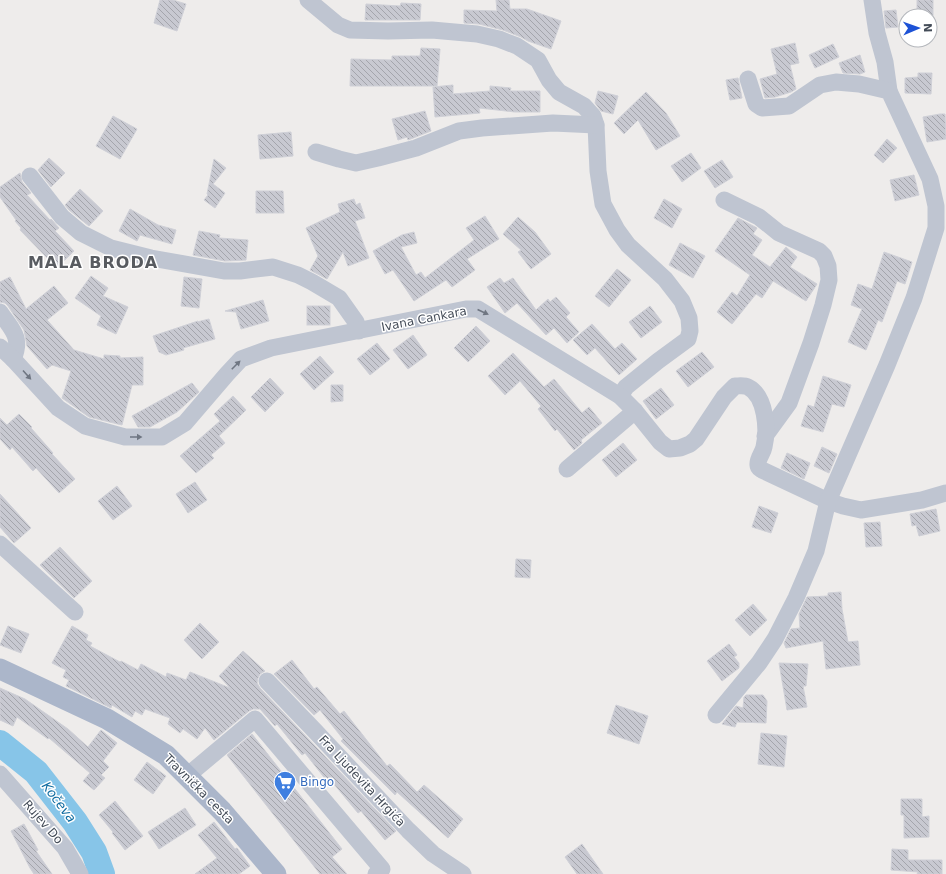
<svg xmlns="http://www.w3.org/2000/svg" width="946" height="874" viewBox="0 0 946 874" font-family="'DejaVu Sans',sans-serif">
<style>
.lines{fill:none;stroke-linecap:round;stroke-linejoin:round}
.river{stroke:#87c5e8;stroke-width:26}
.building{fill:url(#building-back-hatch);stroke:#cfd0d7}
.minor{stroke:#bfc5d1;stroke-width:17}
.major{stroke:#abb6ca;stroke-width:21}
.oneway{fill:#6f7682}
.labels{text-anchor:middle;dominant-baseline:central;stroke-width:3;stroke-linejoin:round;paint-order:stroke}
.street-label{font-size:12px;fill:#444c58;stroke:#fff}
.shop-label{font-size:12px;fill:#366cbe;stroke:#fff;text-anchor:start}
.water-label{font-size:13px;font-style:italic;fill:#106ca0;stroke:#fff}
.district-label{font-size:16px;font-weight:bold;letter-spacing:1px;fill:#585b60;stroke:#fff}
</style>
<defs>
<pattern id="building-back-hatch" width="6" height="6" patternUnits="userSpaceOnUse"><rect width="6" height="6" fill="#c8c9d1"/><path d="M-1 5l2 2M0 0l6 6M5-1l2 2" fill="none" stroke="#a4a5ac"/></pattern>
</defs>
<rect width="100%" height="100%" fill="#eeeceb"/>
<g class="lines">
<polyline class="river" points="0,743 36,772 75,822 94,852 102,874"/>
</g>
<g class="building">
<polygon points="160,0 173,0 186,4 177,31 154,23"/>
<polygon points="496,0 509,0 510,9 527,9 561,21 551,49 528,41 521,37 503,30 479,24 464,23 464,10 497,11"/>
<rect x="917" y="0" width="16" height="16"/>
<polygon points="401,3 421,4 420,20 365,20 366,4 400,6"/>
<polygon points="896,10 898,27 886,28 884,11"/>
<polygon points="795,43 799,63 790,65 796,89 791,92 775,97 765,98 760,79 777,74 771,49"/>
<polygon points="833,44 839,57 815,68 809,55"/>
<polygon points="421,48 440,49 437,86 350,86 351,59 392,60 392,56 420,56"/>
<polygon points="860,55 865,72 860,74 843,73 839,63"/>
<polygon points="918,73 932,73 931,94 905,93 905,78 918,77"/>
<polygon points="738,78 742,98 730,100 726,80"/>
<polygon points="453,85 453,94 490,91 490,86 511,88 510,91 540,91 540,112 515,112 479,108 480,113 435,117 433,87"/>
<polygon points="598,91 618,96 613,114 601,111 595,103"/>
<polygon points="646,92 666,113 680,136 656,150 638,120 624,134 614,123"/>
<polygon points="425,111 431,131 408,140 407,137 398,140 392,119"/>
<polygon points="940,114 945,114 946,139 927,142 923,117"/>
<polygon points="113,116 137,129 120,159 96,146"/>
<polygon points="291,132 293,156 260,159 258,135"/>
<polygon points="887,139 897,148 883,163 874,155"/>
<polygon points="691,153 701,168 682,182 671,166"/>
<polygon points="49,158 65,173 51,187 38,170"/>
<polygon points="214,159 226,168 213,184 225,193 215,208 204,200 208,195 207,194"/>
<polygon points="722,160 733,177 715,188 704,171"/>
<polygon points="20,173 22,182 31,193 27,195 50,220 51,219 59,228 55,231 74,251 57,268 20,230 21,228 15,221 16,220 0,197 0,187"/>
<polygon points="914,175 919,195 895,201 890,180"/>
<polygon points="80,189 103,211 89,226 69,210 65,205"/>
<polygon points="256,191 283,191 284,213 256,213"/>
<polygon points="354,199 356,205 360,203 365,218 355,221 369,258 348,266 343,252 327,279 310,270 318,256 306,228 340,212 338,204"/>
<polygon points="664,199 682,209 672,228 654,218"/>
<polygon points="130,209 158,225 176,230 172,244 140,235 137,241 119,231"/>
<polygon points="485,216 499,239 467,259 475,270 452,287 446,280 414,301 393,270 385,274 373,251 402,235 414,232 417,243 401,247 416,275 421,272 425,278 474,240 466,228"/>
<polygon points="518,217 535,232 551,254 531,269 518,252 521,250 503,234"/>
<polygon points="738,218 757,228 753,234 762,240 752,255 770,267 786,247 797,257 790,267 817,284 806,301 773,281 762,298 756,294 732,324 717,312 732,292 737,296 750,275 715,251"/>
<polygon points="199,231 220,235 219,238 248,240 246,260 225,261 193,255"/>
<polygon points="680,243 705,256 693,278 669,265"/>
<polygon points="884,252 912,262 905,284 897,281 882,322 878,320 866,350 848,342 862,309 851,305 858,284 872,289"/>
<polygon points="617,269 631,280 609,307 595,296"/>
<polygon points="91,276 108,288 103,296 128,307 116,334 97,325 101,316 75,298"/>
<polygon points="10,277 26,309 54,286 68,303 47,320 74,350 104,359 104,355 120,356 120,358 143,357 143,385 132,385 122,425 89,417 62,398 71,371 52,365 47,369 27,346 24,330 8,306 5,303 0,302 0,282"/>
<polygon points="184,277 202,279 199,308 181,306"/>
<polygon points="500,278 504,283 513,278 536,310 548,299 550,302 556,297 570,313 566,317 579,332 567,343 554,328 546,335 517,303 505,313 487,287"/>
<polygon points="263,300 269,321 241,329 236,312 225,311"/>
<rect x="307" y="306" width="23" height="19"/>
<polygon points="650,306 662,322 641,338 629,322"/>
<polygon points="209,319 215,339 183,348 184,350 166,355 159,352 153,336 198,321 197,322"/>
<polygon points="592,324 615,349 622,343 637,359 619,375 595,348 587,355 573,340"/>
<polygon points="476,326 490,341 468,362 454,348"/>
<polygon points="413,335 427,355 408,369 393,350"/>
<polygon points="377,343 390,359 370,375 357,359"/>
<polygon points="702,352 714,367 688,387 676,371"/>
<polygon points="513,353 544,387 554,379 582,413 589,407 602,423 581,440 582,443 574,450 557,429 555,431 538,409 541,406 520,381 505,395 488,376"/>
<polygon points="320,356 334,372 314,390 300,374"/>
<polygon points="823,376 851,385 844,407 832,404 823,432 801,426 808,405 814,407"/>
<polygon points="270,378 284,393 265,412 251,397"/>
<polygon points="192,383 199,392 177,412 150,427 138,427 132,416"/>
<polygon points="331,385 343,385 343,401 331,402"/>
<polygon points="661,388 674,405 656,419 643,401"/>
<polygon points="233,396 246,410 219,436 225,443 211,455 214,458 196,473 180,456 220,421 214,414"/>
<polygon points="19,414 32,427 31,428 53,453 52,454 75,479 59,493 36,468 33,471 12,447 10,450 0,439 0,418 7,425"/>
<polygon points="623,443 637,460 616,477 602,460"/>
<polygon points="822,447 837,454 829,473 814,466"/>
<polygon points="787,453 810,463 804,479 781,468"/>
<polygon points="195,482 207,500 188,513 176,494"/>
<polygon points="117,486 132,506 113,520 98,501"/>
<polygon points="0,494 31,528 14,543 0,527"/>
<polygon points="759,506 778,513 771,533 752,527"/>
<polygon points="936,509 940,531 919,536 916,525 912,526 910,514"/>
<polygon points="880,522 882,546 866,547 864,523"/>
<polygon points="60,547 92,581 74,598 40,565"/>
<polygon points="516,559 531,560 530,578 515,577"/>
<polygon points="841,592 842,609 848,642 858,641 860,665 826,669 823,641 786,648 784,643 791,629 800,628 799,614 807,597 828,596 828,593"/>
<polygon points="753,604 767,620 750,636 735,620"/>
<polygon points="200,623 219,642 202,659 184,640"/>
<polygon points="8,626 29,634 21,653 0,645"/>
<polygon points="72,626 88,635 86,640 92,643 90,646 120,662 121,661 138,670 141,664 166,677 167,673 186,680 190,672 230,688 219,676 243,651 265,671 260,674 258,678 257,683 260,688 396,831 385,840 361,811 358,813 333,783 330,785 305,753 302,755 277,724 275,726 260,709 253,709 249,711 214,740 205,728 197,739 183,729 180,733 168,724 170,718 145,709 142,715 135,711 132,717 112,705 111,708 66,686 69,680 63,677 66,670 52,663"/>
<polygon points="729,644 737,655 734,657 739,663 739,668 722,681 707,661"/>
<polygon points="292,660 314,689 317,687 340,714 344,711 387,766 390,764 417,792 424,785 463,819 448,838 397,792 395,795 341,741 343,739 320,710 314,715 274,674"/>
<polygon points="779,663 808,664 806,686 803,686 807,707 787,710"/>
<polygon points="0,688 25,699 68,729 88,747 101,730 117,743 103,761 109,767 101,775 105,778 94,790 83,781 90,773 49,738 48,739 17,717 13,726 0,720"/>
<polygon points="746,695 763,695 767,701 766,723 737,722 735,727 722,724 736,706 743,708 744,697"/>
<polygon points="616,705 648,716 639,744 607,733"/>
<polygon points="761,733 787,736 784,767 758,764"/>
<polygon points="252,734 342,849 332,857 347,874 320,874 227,755"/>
<polygon points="147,762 166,776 153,794 134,780"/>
<polygon points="901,799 922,799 922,817 929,816 929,837 904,838 904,815 901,815"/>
<polygon points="115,801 143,836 125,850 112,833 113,832 99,815"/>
<polygon points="185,808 196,825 159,849 148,832"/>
<polygon points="214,822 235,849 237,848 250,866 239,874 195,874 217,858 198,835"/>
<polygon points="24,824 38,850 36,851 52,874 34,874 30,868 11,831"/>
<polygon points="582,844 603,874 577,874 565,857"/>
<polygon points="892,849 908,850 908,860 942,860 942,874 917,874 918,872 891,870"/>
</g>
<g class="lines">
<g class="minor">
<polyline points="308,0 338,25 350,30 388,31 432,30 477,34 499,39 517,46 538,60 549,80 559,92 584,106 593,116 596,125 598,171 603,204 617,230 628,245 665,279 682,301 689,318 690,331 688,339 658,361 626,387 620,396"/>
<polyline points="872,0 877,33 885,62 889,91"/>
<polyline points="316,152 339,159 356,163 378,158 416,148 459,131 482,128 553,123 596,125"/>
<polyline points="30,176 62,217 81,233 111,248 151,258 224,271 240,271 273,267 298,275 312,282 339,298 356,322 359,331"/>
<polyline points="724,200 759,217 779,233 819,251 824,256 828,266 829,280 823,305 811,343 789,403 765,436"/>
<path d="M0,312C11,329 23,337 13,359"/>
<path d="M0,347L13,359L58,408L85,426L125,437H162L185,423L227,374L241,359L271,348L466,309H478L620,396L635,411L660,442L669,449L680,448L690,444L696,439L724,397L735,386C739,386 744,385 748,387C766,396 768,430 764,447C763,453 757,459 758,465C758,468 759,468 762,470L828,501L843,506L861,510L922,500L946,493"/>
<polyline points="567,469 635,411"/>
<polyline points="0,544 75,612"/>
<polyline points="267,681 315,731 408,830 433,854 463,874"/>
<polyline points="716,715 759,663 775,639 796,598 816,551 828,501 887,365 914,298 936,228 936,206 930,179 889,91 859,84 836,82 820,85 789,106 762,108 756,104 748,79"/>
<polyline points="0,774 65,848 80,874"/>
<polyline points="187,776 255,719 382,869 376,874"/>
</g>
<polyline class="major" points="0,669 107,719 166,755 222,811 276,874"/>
</g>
<defs><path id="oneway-solid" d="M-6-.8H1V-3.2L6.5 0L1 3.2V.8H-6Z"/></defs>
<g class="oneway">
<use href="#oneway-solid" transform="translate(483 312) rotate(25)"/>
<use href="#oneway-solid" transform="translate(236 365) rotate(-45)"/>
<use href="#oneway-solid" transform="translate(27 375) rotate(48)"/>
<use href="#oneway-solid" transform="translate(136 437)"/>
</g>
<defs>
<g id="supermarket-pin" transform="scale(1.15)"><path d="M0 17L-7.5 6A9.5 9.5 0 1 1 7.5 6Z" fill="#3f7fe0" stroke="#fff"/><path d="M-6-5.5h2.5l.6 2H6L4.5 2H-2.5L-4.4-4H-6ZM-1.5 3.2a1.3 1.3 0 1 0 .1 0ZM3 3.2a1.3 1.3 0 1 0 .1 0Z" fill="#fff"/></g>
</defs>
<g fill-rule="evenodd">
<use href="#supermarket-pin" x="285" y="782"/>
</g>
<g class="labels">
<g class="street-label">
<text transform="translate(424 319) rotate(-11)">Ivana Cankara</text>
<text transform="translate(362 781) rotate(47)">Fra Ljudevita Hrgića</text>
<text transform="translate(199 789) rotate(45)">Travnička cesta</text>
<text transform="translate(43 822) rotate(49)">Rujev Do</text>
</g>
<g class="shop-label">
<text x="300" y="782">Bingo</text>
</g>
<g class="water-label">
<text transform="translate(59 802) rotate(53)">Kočeva</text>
</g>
<g class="district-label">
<text x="93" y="262">MALA BRODA</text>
</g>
</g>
<g transform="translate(918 28) rotate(88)"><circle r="19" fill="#ffffff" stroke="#b4b7bc"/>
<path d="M0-3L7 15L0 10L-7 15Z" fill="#1d52d6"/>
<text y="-6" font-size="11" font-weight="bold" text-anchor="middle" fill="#444c58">N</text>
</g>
</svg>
